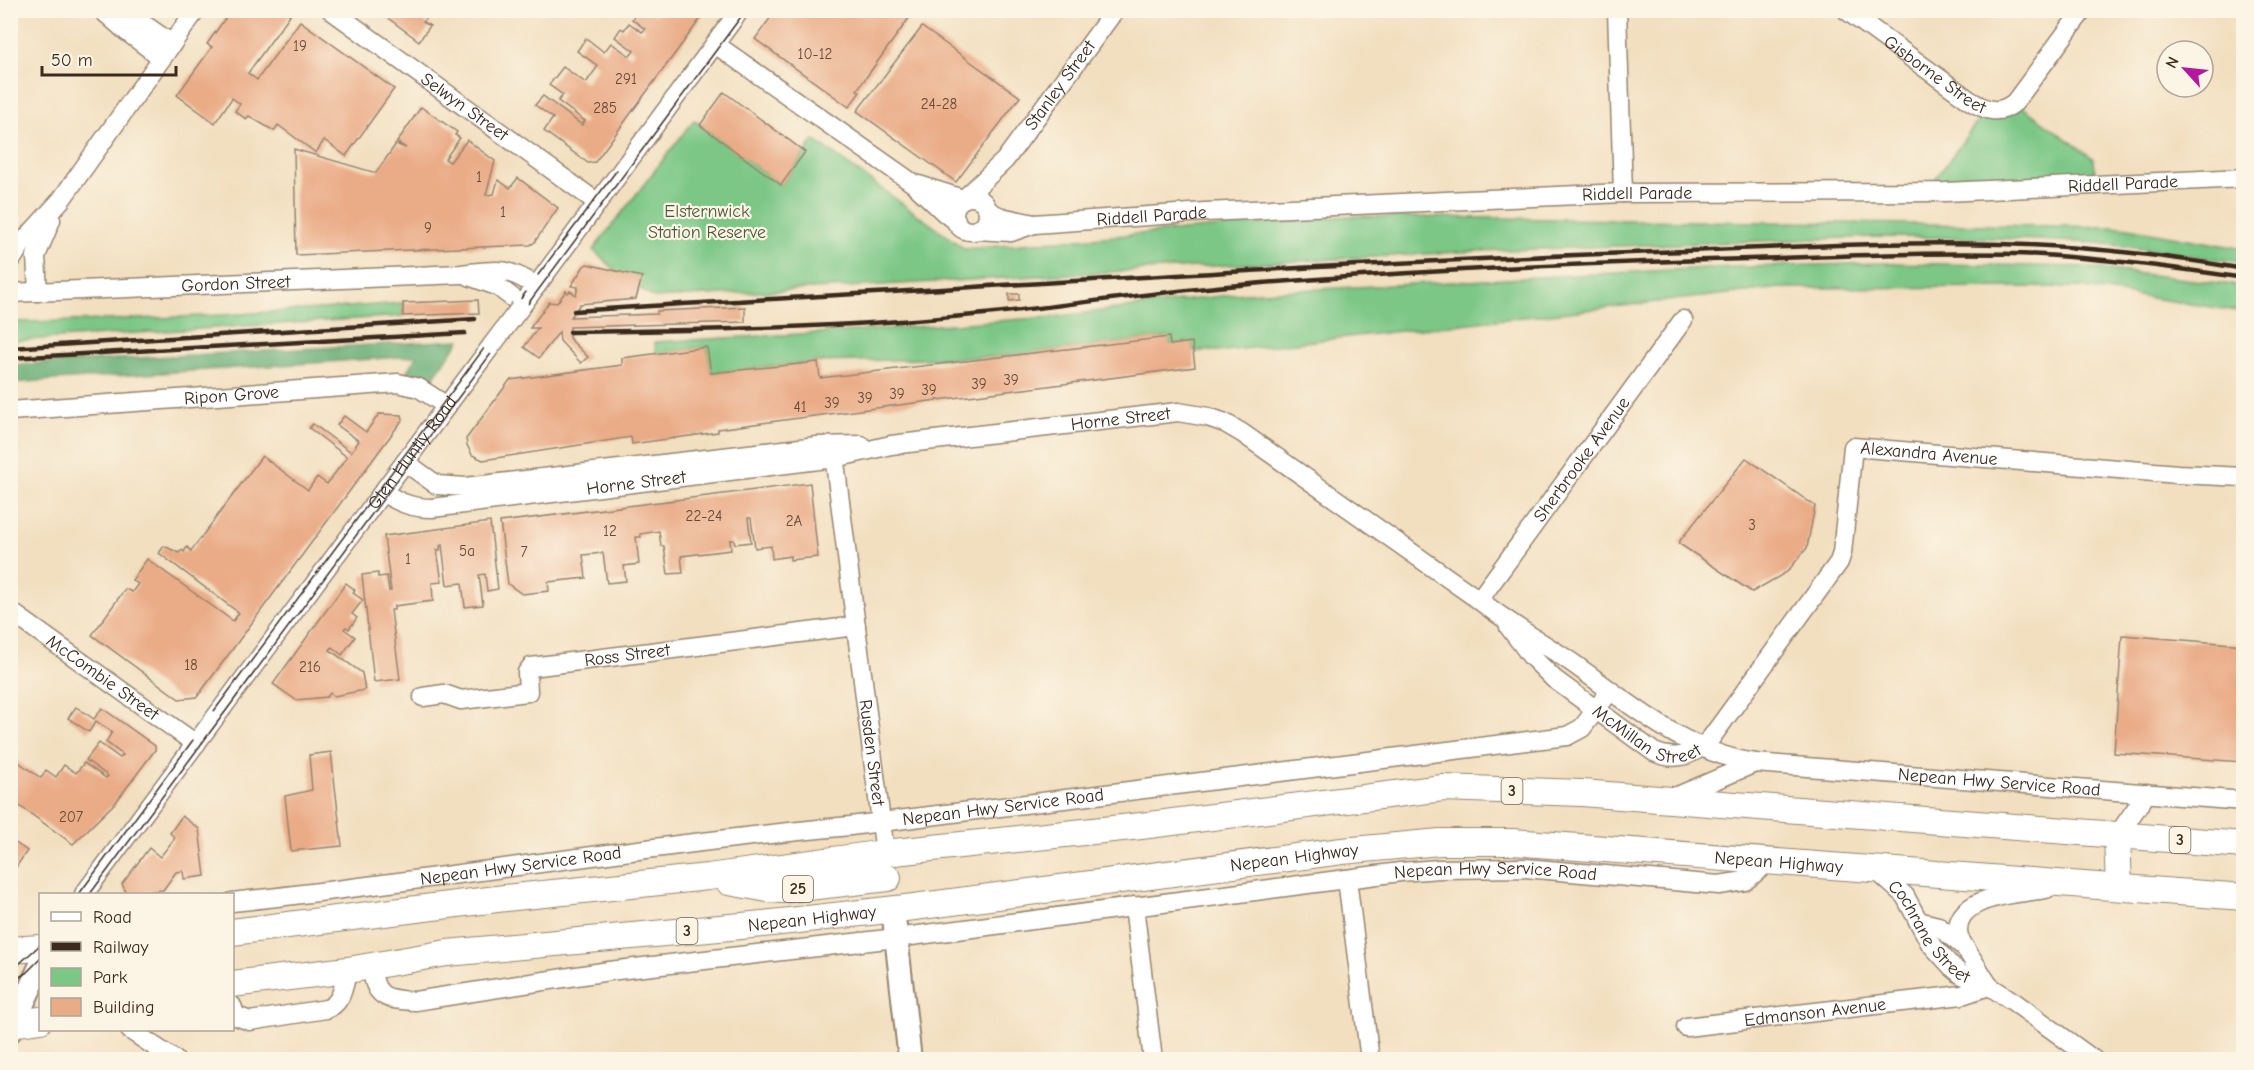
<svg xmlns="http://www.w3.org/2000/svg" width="2254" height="1070" viewBox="0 0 2254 1070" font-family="'Comic Neue',sans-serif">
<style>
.green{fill:#7bc786;stroke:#5b7852;stroke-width:1.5}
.forest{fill:#64ac73;stroke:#506b48;stroke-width:1.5}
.building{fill:#eaac87}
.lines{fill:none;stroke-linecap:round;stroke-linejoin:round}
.minor-casing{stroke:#96846f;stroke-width:21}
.major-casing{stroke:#96846f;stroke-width:26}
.highway-casing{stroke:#96846f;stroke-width:28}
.minor{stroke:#fff;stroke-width:18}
.major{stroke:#fff;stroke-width:22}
.highway{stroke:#fff;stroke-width:26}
.tram{stroke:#3b2a1e;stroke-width:1.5}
.rail{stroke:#3b2a1e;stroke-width:4.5}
.minor-bridge-casing{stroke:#96846f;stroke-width:21;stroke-linecap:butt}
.minor-bridge{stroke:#fff;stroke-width:18}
.labels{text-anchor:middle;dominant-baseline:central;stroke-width:4.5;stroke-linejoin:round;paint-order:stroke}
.number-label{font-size:15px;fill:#674a38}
.shield{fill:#fcf5e5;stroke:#75675a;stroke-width:1.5}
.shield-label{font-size:16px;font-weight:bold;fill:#3b2a1e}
.street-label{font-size:18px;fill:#3b2a1e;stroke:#fcf5e5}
.park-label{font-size:18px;fill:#4e593d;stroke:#fcf5e5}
</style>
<rect width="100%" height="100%" fill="#fcf5e5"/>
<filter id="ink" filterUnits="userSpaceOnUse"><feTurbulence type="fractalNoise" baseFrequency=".0167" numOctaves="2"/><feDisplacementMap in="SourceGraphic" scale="12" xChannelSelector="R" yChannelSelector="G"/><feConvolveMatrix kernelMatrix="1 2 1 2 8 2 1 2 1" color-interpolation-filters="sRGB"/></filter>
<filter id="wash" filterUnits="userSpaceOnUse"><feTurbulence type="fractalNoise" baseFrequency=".008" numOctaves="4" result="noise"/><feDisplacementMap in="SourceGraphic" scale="24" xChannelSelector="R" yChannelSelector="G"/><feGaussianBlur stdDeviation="1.35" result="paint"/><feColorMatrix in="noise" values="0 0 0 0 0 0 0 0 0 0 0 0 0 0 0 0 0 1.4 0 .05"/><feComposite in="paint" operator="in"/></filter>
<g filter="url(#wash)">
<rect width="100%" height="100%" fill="#f2dfc0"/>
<g class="green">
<path d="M2020,105L2094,159L2095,176L1931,185L1982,115C1999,123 2007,116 2020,105Z"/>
<polygon points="694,120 781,185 814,140 965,249 1348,216 2122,227 2243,249 2244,263 2099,243 1995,238 1874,237 1477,251 654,298 624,278 593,250"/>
<polygon points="1886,263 2082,267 2244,286 2243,312 2079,287 1780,288 1224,351 1193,351 1192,342 1170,345 1169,337 996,357 818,362 711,373 707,347 656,354 655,342 855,331 1053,317 1245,293 1708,268"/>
<path d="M403,303V316L11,341V322C141,321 272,313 403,303Z"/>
</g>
<polygon class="forest" points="460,340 430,382 405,374 417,356 11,383 11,365"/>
<g id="blocks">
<g class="building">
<polygon points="231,10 284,10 290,15 248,73 257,80 300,21 394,89 346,156 324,140 316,153 278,125 274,131 249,116 246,119 235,111 240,104 232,98 215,123 177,95 212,47 207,44"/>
<polygon points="377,10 431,10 423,22 430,26 419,41"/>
<polygon points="639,10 649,10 655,15 658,10 707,10 595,162 588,163 544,131 553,118 535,105 543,96 582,125 585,121 558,101 563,95 549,85 563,67 586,83 598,66 577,51 586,38 604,52 611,43 630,56 634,51 615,37 621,28 624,30 629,23 642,32 645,29 632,19"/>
<polygon points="776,10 908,10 912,14 857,90 860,92 849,107 755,39"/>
<polygon points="922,27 1020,97 956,182 857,111"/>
<polygon points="724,92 805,152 781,185 700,125"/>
<polygon points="421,107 457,132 455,135 460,138 445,159 450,162 467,140 495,161 486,195 494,194 498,180 510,188 518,178 558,208 534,243 530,245 296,255 294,149 376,173 396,144 406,148 397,142"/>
<polygon points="587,264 642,277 636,299 580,304 571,317 657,314 657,311 745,307 745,322 570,327 569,338 588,357 581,363 560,341 559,332 539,358 524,347 538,328 530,328 549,302 557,303 566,291 568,293 570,291 576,295 578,287 571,286 584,266"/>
<polygon points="1009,294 1019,294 1019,300 1009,301"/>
<polygon points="478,300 479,313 403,316 403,303"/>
<polygon points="1169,337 1170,345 1192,342 1195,367 814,416 718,429 718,432 632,444 631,437 483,460 472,455 467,445 466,439 510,380 622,365 622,358 707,347 711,373 818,362 820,378"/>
<polygon points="379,414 402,415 403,419 197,697 179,699 92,635 125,589 132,592 138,584 132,580 147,559 233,621 239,613 159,553 164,546 179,553 182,550 184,552 187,547 191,551 262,456 308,490 317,477 327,484 347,457 309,428 313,424 351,452 359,441 337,425 344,416 366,432"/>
<polygon points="1746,458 1815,506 1807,548 1787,572 1752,592 1678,543"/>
<polygon points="810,483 818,557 790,560 790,556 772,559 771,546 755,548 751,518 748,518 751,542 735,544 734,540 730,540 731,550 681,556 683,573 668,574 664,546 661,546 659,531 640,534 641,537 636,537 639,564 624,566 626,581 607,583 603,553 583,555 586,578 548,582 549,591 522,594 508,584 500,522"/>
<polygon points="490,522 498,589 487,591 485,574 479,575 483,605 465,607 462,583 447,585 442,545 440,546 440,550 437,550 442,582 432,583 433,601 394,606 394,610 391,610 400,679 374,682 362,575 378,573 378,577 387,576 389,591 391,591 384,536"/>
<polygon points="346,583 355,590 353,593 363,600 352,614 357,618 349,629 346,627 344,629 355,637 342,655 332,647 330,650 362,673 365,690 334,696 330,693 327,697 296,700 273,684"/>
<polygon points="2122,635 2244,645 2244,762 2114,753"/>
<polygon points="76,707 94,719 102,708 155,746 155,750 116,802 73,844 10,799 10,756 41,778 46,770 56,777 64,765 76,773 84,763 106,778 108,776 86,760 92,752 99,743 120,758 123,755 106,742 112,732 96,721 89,732 68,718"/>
<polygon points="331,752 342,846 291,851 285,796 312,790 309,755"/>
<polygon points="182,816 199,829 205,876 184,879 183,871 176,872 163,890 127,894 122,884 149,848 160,857 175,838 170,833"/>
<polygon points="10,839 27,851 10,876"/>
</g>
</g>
</g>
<g filter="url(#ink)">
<use href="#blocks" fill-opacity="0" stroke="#96846f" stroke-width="1.5"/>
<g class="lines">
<g class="minor-casing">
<g id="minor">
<polyline points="102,10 126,31 162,58"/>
<polyline points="118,10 146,26 172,44"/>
<path id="s1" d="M331,10L598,203"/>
<polyline points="1617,10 1623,193"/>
<path id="s2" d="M1846,10L1969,100C1985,110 1999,116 2015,102L2083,10"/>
<polyline points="715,44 914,184 946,214 956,220"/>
<polyline points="919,185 963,199"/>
<circle cx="971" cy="214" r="17"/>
<path id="s3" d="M965,198L1005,160L1115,10"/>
<path id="s4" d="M988,211L1001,217L1034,224L1205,212L1623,193L1945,192L2244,178"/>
<polyline points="976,230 1011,232 1034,224"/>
<polyline points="10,262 23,242 61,200 196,10"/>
<polyline points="469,276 497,286 522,305"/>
<polyline points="38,292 36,256 51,220"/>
<path id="s5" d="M10,293L461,274C497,270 505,266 536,286"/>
<polyline points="520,308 740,10"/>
<path id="s6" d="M10,411L398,383L419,388L447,406"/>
<path id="s7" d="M833,447L885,853"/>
<polyline points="405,462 437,485 465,487 817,446 861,445"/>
<path id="s8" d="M383,492C399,503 413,508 432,508L835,458L891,445L1178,412L1208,417L1225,423L1242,433L1479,600C1509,624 1540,641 1571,662C1628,702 1683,752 1755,763L2244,801"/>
<path id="s9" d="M1479,600L1683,320"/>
<path id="s10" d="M10,611L196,744"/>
<path id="s11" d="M1509,627L1531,656L1554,679L1654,752C1676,762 1695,755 1711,738L1839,562L1842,553L1853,447L2178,474L2244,477"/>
<path id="s12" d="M423,697L444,694L461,700L528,692L527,672L531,667L856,626"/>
<polyline points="1673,798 1755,763"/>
<polyline points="2117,836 2147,793"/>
<path id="s13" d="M1875,869L1905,896L1930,943L1951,966L1962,975L1989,986L2014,1002L2094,1060"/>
<polyline points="1347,879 1370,1060"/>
<path id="s14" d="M84,894L492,345"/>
<path id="s15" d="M232,902C439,880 643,845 850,826L1567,736L1582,728L1610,691"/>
<polyline points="1134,906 1153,1060"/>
<polyline points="1918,921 1938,926 1963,946"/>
<path id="s16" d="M372,966C373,997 386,1000 415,1001L609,971L896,938L1400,872L1439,869L1525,868L1719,885L1745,881L1771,860"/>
<path d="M1989,986L1959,938C1949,895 2018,894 2046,889"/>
<path d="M232,1006L236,1016L250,1021L326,1009C343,1003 343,986 348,970"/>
<path id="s17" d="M1686,1027L1962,995L1989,986"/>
<polyline points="130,1030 175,1060"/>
</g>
</g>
<g class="major-casing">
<g id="major">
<polyline points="893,909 910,1060"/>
<polyline points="10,1031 40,967"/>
</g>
</g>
<g class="highway-casing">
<g id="highway">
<polyline points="2117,836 2119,886"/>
<polyline points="729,882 768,889 782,890 888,878"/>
<polyline points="232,932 505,898 708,877 885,853 1141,826 1443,788 1582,793 2244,845"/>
<polyline points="10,950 40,948"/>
<path id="s18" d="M232,984L348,970L447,953L763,924L914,907L1342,851L1440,842H1512L2244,897"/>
<polyline points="10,1024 40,1020"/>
</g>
</g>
<use href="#minor" class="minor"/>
<use href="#major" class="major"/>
<use href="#highway" class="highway"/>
<g class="tram">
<polyline points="538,275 617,170"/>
<polyline points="214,711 526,292"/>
<polyline points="79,894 193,740"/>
<polyline points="90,894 746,10"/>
<polyline points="10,972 40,945"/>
<polyline points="10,983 26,973 40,959"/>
</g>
<g class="rail">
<path d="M574,311L682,304C1007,286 1331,263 1656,252C1771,248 1886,241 2001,244C2083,246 2163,255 2244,269"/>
<path d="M570,332C705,330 840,328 974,315C1067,306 1158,291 1251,284C1416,271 1582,263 1748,259C1846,256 1944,251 2043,255C2110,259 2177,268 2244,278"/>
<polyline points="10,348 475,319"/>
<polyline points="10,358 465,333"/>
</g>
<g class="minor-bridge-casing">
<polyline id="minor-bridge" points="492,345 520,308"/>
</g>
<use href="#minor-bridge" class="minor-bridge"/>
</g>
</g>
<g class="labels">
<g class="number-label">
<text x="300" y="46">19</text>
<text x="815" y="54">10-12</text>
<text x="626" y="79">291</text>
<text x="939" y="104">24-28</text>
<text x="605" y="108">285</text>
<text x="479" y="177">1</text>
<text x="503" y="212">1</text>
<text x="428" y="228">9</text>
<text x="1011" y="380">39</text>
<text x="979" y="384">39</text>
<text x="929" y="390">39</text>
<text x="897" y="394">39</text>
<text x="865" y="398">39</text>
<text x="832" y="403">39</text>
<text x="800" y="407">41</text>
<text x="704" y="516">22-24</text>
<text x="794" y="521">2A</text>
<text x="1752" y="525">3</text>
<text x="610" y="531">12</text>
<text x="467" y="551">5a</text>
<text x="524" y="552">7</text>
<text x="408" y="559">1</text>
<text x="191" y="665">18</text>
<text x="310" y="667">216</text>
<text x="71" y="817">207</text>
</g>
<g class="shield">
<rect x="1501.5" y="778" width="21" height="26" rx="4.5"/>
<rect x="2169.5" y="827" width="21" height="26" rx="4.5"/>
<rect x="783" y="876" width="30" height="26" rx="4.5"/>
<rect x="676.5" y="918" width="21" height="26" rx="4.5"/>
</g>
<g class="shield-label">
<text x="1512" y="791">3</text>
<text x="2180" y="840">3</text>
<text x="798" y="889">25</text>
<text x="687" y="931">3</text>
</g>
<g class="street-label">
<text stroke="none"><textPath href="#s2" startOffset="110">Gisborne Street</textPath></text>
<text stroke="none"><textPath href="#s3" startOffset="148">Stanley Street</textPath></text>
<text stroke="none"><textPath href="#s1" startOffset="165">Selwyn Street</textPath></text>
<text stroke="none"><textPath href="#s4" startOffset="1138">Riddell Parade</textPath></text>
<text stroke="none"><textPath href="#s4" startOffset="652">Riddell Parade</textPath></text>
<text stroke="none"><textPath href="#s4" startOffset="166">Riddell Parade</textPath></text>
<text stroke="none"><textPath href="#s5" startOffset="226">Gordon Street</textPath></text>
<text stroke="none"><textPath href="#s6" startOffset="222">Ripon Grove</textPath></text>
<text stroke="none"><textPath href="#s8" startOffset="747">Horne Street</textPath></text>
<text stroke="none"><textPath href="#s14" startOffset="550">Glen Huntly Road</textPath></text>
<text stroke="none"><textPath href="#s11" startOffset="666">Alexandra Avenue</textPath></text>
<text stroke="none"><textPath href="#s9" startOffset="174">Sherbrooke Avenue</textPath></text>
<text stroke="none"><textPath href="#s8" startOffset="258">Horne Street</textPath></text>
<text stroke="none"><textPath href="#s12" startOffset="230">Ross Street</textPath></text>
<text stroke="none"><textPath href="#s10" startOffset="114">McCombie Street</textPath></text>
<text stroke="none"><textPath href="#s11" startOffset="180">McMillan Street</textPath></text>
<text stroke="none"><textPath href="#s7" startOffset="308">Rusden Street</textPath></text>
<text stroke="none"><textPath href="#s8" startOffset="1731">Nepean Hwy Service Road</textPath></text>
<text stroke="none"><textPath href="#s15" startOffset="777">Nepean Hwy Service Road</textPath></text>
<text stroke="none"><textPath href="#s18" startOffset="1070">Nepean Highway</textPath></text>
<text stroke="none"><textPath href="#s18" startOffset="1556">Nepean Highway</textPath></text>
<text stroke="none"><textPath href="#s15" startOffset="291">Nepean Hwy Service Road</textPath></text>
<text stroke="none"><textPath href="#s16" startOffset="1154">Nepean Hwy Service Road</textPath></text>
<text stroke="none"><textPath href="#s18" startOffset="584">Nepean Highway</textPath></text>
<text stroke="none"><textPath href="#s13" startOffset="84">Cochrane Street</textPath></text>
<text stroke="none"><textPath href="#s17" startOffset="130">Edmanson Avenue</textPath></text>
</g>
<g class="park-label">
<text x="707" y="211">Elsternwick<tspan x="707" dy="21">Station Reserve</tspan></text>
</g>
</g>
<rect width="2254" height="1070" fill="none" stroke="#fcf5e5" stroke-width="36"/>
<rect x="39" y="893" width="195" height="138" fill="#fcf5e5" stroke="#afa495" stroke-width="1.5"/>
<rect x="51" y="912" width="30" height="9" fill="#ffffff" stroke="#afa495" stroke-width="1.5"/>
<text x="93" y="923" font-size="18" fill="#3b2a1e">Road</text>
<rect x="51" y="942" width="30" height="9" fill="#3b2a1e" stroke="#afa495" stroke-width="1.5"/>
<text x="93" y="953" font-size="18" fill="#3b2a1e">Railway</text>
<rect x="51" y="968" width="30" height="18" fill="#7bc786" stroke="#afa495" stroke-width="1.5"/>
<text x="93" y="983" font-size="18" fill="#3b2a1e">Park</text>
<rect x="51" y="998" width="30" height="18" fill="#eaac87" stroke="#afa495" stroke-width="1.5"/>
<text x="93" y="1013" font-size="18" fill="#3b2a1e">Building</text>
<g transform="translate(2185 69) rotate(297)"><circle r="28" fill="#fcf5e5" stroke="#afa495" stroke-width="1.5"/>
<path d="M0-4.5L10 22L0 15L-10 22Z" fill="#b5179e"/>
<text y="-9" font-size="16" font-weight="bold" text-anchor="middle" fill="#3b2a1e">N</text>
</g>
<path d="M42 66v9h134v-9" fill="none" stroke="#3b2a1e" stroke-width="3"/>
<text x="51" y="66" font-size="18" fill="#3b2a1e" stroke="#fcf5e5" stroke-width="4.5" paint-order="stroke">50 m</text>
</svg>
